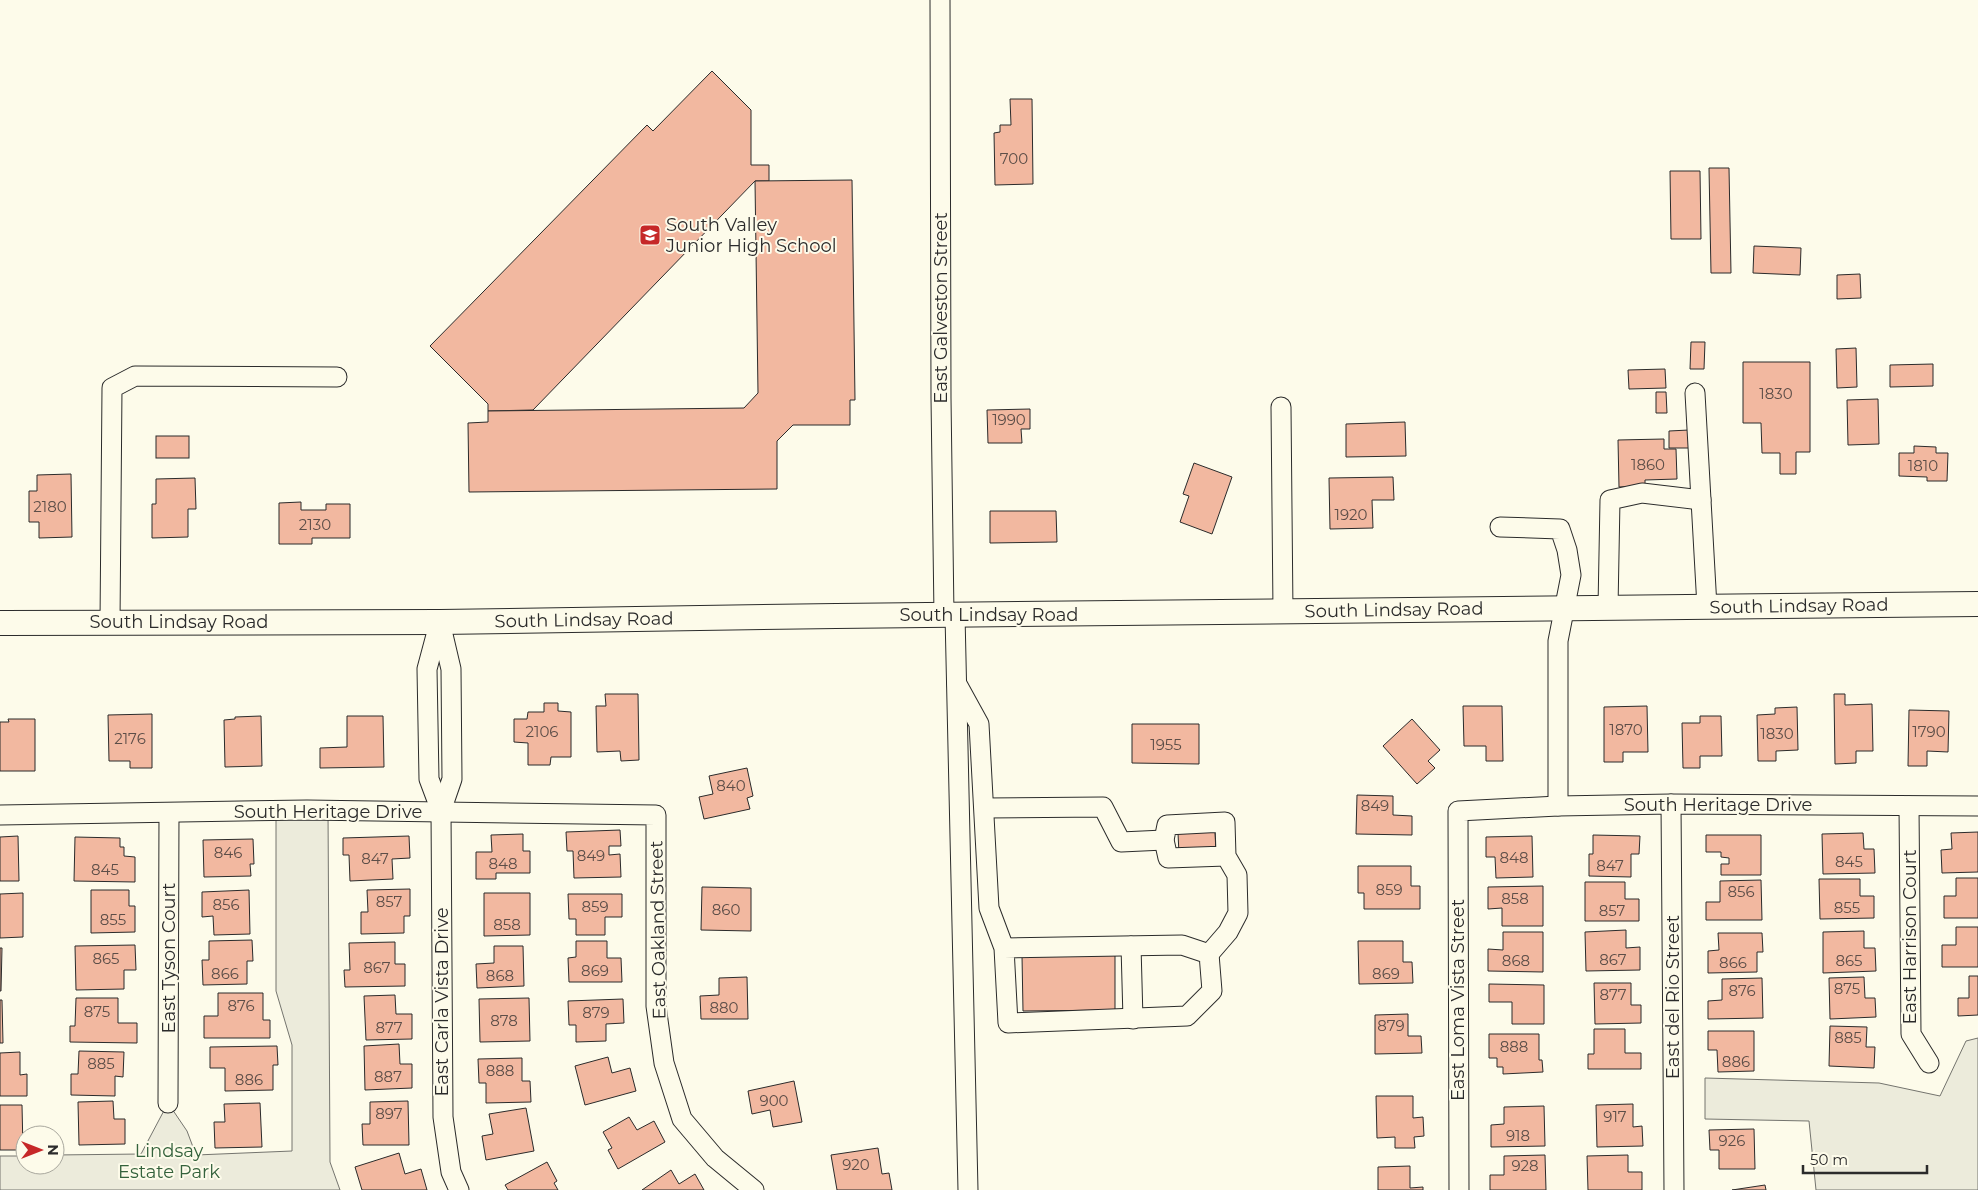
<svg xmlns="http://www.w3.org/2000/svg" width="1978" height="1190" viewBox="0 0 1978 1190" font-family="Montserrat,sans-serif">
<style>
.green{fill:#ecebdb;stroke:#74746e}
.building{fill:#f2b8a0;stroke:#2b2b2b}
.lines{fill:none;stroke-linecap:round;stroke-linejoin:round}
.minor-casing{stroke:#2b2b2b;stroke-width:21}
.major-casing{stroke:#2b2b2b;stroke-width:26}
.minor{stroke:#fdfbea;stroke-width:19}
.major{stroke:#fdfbea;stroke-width:24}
.labels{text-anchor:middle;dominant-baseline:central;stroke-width:4;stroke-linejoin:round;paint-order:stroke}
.number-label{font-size:15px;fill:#5d4e48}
.poi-label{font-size:18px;fill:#2b2b2b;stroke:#fdfbea;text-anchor:start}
.street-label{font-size:18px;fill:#2b2b2b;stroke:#fdfbea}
.park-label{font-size:18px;fill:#34623c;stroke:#fdfbea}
</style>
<rect width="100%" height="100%" fill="#fdfbea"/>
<g class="green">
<polygon points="276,810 328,810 330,1162 340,1190 0,1190 0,1156 25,1156 25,1165 55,1165 55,1155 141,1154 168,1103 187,1131 196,1155 292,1151 292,1045 276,991"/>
<polygon points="1978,1038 1978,1190 1816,1190 1809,1121 1705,1119 1705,1078 1879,1083 1940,1096 1966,1041"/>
</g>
<g class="building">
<polygon points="712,71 751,110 751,165 769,165 769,181 755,181 533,410 488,411 488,404 430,346 647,125 653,131"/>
<polygon points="1010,99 1032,99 1033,184 995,185 994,133 1000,132 1000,125 1011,125"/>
<polygon points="1709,168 1729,168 1731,273 1711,273"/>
<polygon points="1670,171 1700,171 1701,239 1671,239"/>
<polygon points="852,180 855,400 850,400 850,425 793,425 777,441 777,489 469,492 468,423 488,422 488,411 744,408 758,393 755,181"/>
<polygon points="1754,246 1801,248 1800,275 1753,273"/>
<polygon points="1860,274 1861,298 1837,299 1837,275"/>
<polygon points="1691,342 1705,342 1704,369 1690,369"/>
<polygon points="1856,348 1857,387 1837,388 1836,349"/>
<polygon points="1743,362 1810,362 1810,452 1796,452 1796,474 1780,474 1780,453 1762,453 1761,423 1743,423"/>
<polygon points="1933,364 1933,386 1890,387 1890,365"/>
<polygon points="1665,369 1666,388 1629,389 1628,370"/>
<polygon points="1656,392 1666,392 1667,413 1656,413"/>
<polygon points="1878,399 1879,444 1848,445 1847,400"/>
<polygon points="1030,409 1030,429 1021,429 1022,443 988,443 987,410"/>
<polygon points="1405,422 1406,456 1346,457 1346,424"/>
<polygon points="1689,430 1690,448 1669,448 1669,431"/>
<rect x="156" y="436" width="33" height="22"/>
<polygon points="1664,439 1664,449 1676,449 1677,479 1645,480 1645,486 1619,487 1618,440"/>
<polygon points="1914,446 1936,447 1936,453 1948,453 1947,481 1927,481 1927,477 1899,476 1899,453 1914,453"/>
<polygon points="1194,463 1232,477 1212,534 1180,522 1189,496 1183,494"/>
<polygon points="71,474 72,537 39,538 39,522 29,522 29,491 37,491 37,475"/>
<polygon points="1393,477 1394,500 1372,500 1373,528 1330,529 1329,478"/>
<polygon points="195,478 196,509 188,509 188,537 152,538 152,504 156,504 156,479"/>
<polygon points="301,502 301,510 326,510 326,504 350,504 350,538 312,538 312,544 279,544 279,503"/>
<polygon points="990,511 1056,511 1057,542 990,543"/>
<polygon points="605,694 638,694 639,760 621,761 620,751 597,752 596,706 606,706"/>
<polygon points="1834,694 1845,694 1845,705 1872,704 1873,751 1856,751 1856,763 1835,764"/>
<polygon points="544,703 558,703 558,711 571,712 571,757 551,757 550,765 528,765 528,743 514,742 514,719 527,719 528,712 544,712"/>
<polygon points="1463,706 1502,706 1503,761 1486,761 1486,746 1464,746"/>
<polygon points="1647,706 1648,752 1623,752 1623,762 1604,762 1604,707"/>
<polygon points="1797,707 1798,750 1776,751 1776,761 1758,761 1757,715 1775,714 1775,708"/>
<polygon points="1909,710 1949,711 1948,752 1927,751 1927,766 1908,766"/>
<polygon points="152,714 152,768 130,768 130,761 109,761 108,715"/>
<polygon points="261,716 262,766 225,767 224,720 235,719 235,717"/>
<polygon points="347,716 383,716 384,767 320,768 320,748 347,747"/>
<polygon points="1700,716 1721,716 1722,756 1700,756 1700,768 1683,768 1682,723 1700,723"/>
<polygon points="8,719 35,719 35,771 0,771 0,722 9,722"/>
<polygon points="1412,719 1440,750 1428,761 1435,768 1417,784 1383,746"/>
<polygon points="1132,724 1199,724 1199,764 1132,763"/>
<polygon points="747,768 753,796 747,798 750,809 704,819 699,797 713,794 709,776"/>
<polygon points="1357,795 1393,796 1393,815 1412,816 1412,835 1356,834"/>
<polygon points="620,830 621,846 609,846 609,855 620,854 621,877 574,878 573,851 567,851 566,832"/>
<polygon points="1215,832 1216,853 1179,854 1178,833"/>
<polygon points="1978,832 1978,872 1942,873 1941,850 1952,849 1951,833"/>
<polygon points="1863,833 1864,849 1874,849 1875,873 1823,874 1822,834"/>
<polygon points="523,834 523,851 530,851 530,873 496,873 496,879 476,879 476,852 492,852 491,835"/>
<polygon points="1593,835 1640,836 1639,854 1631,854 1631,877 1589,876 1589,854 1593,854"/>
<polygon points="1706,835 1761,835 1761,875 1721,875 1721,864 1729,864 1729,858 1721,857 1721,852 1706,852"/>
<polygon points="18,836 19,881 0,881 0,837"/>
<polygon points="409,836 410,858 392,859 393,879 350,881 349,855 343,855 343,838"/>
<polygon points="1532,836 1533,877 1496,878 1495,857 1486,857 1486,837"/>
<polygon points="75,837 120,838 120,847 124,847 124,856 135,857 135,882 74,881"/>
<polygon points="253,839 254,864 250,864 251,876 204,877 203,840"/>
<polygon points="1358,866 1411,866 1411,886 1420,886 1420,909 1364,909 1364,893 1358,893"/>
<polygon points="1956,878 1978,878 1978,918 1944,918 1944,896 1956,896"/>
<polygon points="1819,879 1860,879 1860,896 1874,896 1874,918 1820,919"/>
<polygon points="1761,880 1762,920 1706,920 1706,902 1720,902 1720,881"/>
<polygon points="1585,882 1625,882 1625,899 1639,899 1639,921 1585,921"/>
<polygon points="1543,886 1543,926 1502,926 1502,908 1488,909 1488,887"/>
<polygon points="702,887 751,888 751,931 701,930"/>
<polygon points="410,889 410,916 404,916 404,933 361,934 361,912 368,912 367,890"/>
<polygon points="91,890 129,890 129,906 135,906 135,932 91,933"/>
<polygon points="249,890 250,934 214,935 213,916 202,917 202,892"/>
<polygon points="23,893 23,937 0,938 0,894"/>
<polygon points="484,893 530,893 530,935 484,936"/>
<polygon points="568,894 622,894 622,917 605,917 605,935 576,935 576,919 569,919"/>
<polygon points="1956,927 1978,927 1978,967 1942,967 1942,945 1956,945"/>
<polygon points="1626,930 1626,948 1640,947 1640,970 1586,971 1585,932"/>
<polygon points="1864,931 1864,948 1875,948 1876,971 1823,973 1823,932"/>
<polygon points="1503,932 1543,932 1543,972 1488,971 1488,949 1503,950"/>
<polygon points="1718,933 1762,933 1763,952 1757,952 1757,972 1708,973 1708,951 1719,950"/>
<polygon points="252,940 253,961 247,961 247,984 203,985 202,960 209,960 209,941"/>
<polygon points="576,941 607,941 607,958 621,958 622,982 569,982 568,958 576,957"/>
<polygon points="1358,941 1403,941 1403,962 1412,962 1413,983 1359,984"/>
<polygon points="395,942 395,964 405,964 405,986 345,987 344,970 350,970 349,943"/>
<polygon points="135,945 136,970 124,970 124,989 76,990 75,946"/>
<polygon points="494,946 523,946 524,986 477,988 476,964 494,963"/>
<polygon points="0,948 2,948 1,991 0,991"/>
<polygon points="1115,955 1115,1010 1023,1011 1022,956"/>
<polygon points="1969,976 1978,976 1978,1015 1958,1016 1958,998 1969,998"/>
<polygon points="747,977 748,1019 701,1019 700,996 719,995 719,978"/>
<polygon points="1864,977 1865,998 1875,998 1876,1017 1830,1019 1829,978"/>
<polygon points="1762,978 1763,1018 1708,1019 1708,1001 1722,1000 1722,979"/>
<polygon points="1594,983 1631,983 1631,1005 1641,1005 1641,1023 1595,1024"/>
<polygon points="1489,984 1544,985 1544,1024 1512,1024 1512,1002 1489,1002"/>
<polygon points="218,993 263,993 263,1020 270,1020 270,1038 204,1038 204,1016 218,1016"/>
<polygon points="395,995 396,1014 412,1014 412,1039 366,1040 364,996"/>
<polygon points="76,998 118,998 118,1023 137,1023 137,1043 70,1042 70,1026 75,1026"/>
<polygon points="529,998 530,1041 480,1042 479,999"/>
<polygon points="623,999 624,1023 606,1024 606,1041 576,1042 576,1025 569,1025 568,1001"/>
<polygon points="0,1000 2,1000 3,1043 0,1043"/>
<polygon points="1408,1014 1408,1036 1421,1036 1422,1053 1375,1054 1375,1015"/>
<polygon points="1830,1026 1867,1027 1866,1047 1875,1047 1874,1068 1829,1066"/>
<polygon points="1594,1029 1625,1029 1625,1053 1641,1053 1641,1069 1588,1069 1588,1054 1594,1054"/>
<polygon points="1708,1031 1754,1031 1754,1071 1718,1072 1717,1050 1708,1050"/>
<polygon points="1489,1034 1539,1034 1539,1060 1542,1060 1543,1072 1503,1074 1503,1067 1497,1067 1497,1058 1489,1058"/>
<polygon points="399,1044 400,1064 412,1064 412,1088 365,1090 364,1046"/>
<polygon points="277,1046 278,1065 273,1065 273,1090 225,1091 225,1068 210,1068 210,1047"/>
<polygon points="79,1051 124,1052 123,1077 115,1076 115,1096 71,1095 71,1074 78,1074"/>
<polygon points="20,1052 20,1075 27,1074 27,1096 0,1096 0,1053"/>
<polygon points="608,1057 612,1073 630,1068 636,1091 585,1105 575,1066"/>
<polygon points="522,1058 522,1081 530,1081 531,1102 486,1103 486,1083 479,1083 478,1059"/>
<polygon points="794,1081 802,1122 773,1127 770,1110 752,1114 748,1091"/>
<polygon points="1376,1096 1413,1096 1413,1118 1423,1117 1424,1136 1414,1137 1415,1148 1395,1148 1395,1137 1377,1138"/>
<polygon points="113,1101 114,1119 125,1119 125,1144 79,1145 78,1102"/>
<polygon points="408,1101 409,1145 363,1145 362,1124 370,1124 370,1102"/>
<polygon points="260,1103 262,1147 215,1148 214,1122 225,1122 224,1104"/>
<polygon points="1633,1104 1633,1127 1642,1126 1643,1146 1597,1147 1596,1105"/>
<polygon points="0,1105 22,1105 23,1150 0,1150"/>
<polygon points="1544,1106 1545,1146 1491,1147 1491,1125 1504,1124 1504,1107"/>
<polygon points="526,1108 534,1151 486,1160 482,1136 493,1134 489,1114"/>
<polygon points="629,1117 637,1130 654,1121 665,1142 618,1169 608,1150 612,1148 603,1132"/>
<polygon points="1754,1129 1755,1169 1719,1169 1719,1150 1710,1150 1709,1130"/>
<polygon points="878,1148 882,1174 889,1173 892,1190 837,1190 831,1155"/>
<polygon points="399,1153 405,1174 421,1169 427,1190 362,1190 355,1167"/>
<polygon points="1545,1155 1546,1190 1490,1190 1490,1175 1504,1175 1504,1156"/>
<polygon points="1628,1155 1628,1172 1642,1172 1642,1190 1588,1190 1587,1156"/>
<polygon points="547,1162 557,1181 554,1183 558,1190 508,1190 505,1185"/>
<polygon points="1410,1166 1410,1188 1423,1187 1423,1190 1378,1190 1378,1167"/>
<polygon points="671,1170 679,1184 695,1174 704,1190 642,1190"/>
<polygon points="1765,1185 1766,1190 1732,1190"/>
</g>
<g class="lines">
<g class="minor-casing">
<g id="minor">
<polyline points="940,0 941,398 944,615"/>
<polyline points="1695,393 1707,607"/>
<polyline points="1281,407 1283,612"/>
<polyline points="1500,527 1560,529 1567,550 1571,575 1558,641 1558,806"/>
<polyline points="1608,608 1610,500 1642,493 1701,500"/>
<polyline points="955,615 968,1190"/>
<polyline points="440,622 451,669 452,779 441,811 443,1117 451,1172 459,1190"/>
<polyline points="110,623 112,388 135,376 337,377"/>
<polyline points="439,624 427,669 429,779 441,811"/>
<polyline points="957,684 979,724 989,908 1004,948 1008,1023 1187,1016 1212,991 1209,954 1182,945 1004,948"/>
<polyline points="1671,804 1674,1190"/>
<polyline points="1909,806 1911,1034 1929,1063"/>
<polyline points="985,808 1103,807 1121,842 1164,840"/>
<polyline points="0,815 307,810 656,815 656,1006 664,1063 682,1119 715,1158 754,1190"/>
<polyline points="1131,946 1133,1019"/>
<polyline points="1209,954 1228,932 1238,913 1237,875 1226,856 1225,822 1167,825 1164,840 1168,858 1226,856"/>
<polyline points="168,1103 169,813"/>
<polyline points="1459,1190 1458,811 1558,806 1671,804 1978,806"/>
</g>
</g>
<g class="major-casing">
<polyline id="major" points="0,623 440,622 836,616 1978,604"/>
</g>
<use href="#minor" class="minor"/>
<use href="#major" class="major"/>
</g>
<defs>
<g id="school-square" transform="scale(1.125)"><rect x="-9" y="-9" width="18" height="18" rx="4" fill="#c62828" stroke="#fdfbea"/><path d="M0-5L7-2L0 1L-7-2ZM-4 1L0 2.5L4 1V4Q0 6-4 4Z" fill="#fff"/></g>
</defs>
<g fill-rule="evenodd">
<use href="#school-square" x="650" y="235"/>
</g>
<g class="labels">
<g class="number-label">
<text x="1014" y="158">700</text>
<text x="1776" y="393">1830</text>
<text x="1009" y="419">1990</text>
<text x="1648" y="464">1860</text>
<text x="1923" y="465">1810</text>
<text x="50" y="506">2180</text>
<text x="1351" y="514">1920</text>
<text x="315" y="524">2130</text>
<text x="1626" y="729">1870</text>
<text x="542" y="731">2106</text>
<text x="1929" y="731">1790</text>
<text x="1777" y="733">1830</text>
<text x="130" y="738">2176</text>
<text x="1166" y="744">1955</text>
<text x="731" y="785">840</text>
<text x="1375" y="805">849</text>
<text x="228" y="852">846</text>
<text x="591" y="855">849</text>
<text x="1514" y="857">848</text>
<text x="375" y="858">847</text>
<text x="1849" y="861">845</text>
<text x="503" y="863">848</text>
<text x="1610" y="865">847</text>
<text x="105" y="869">845</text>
<text x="1389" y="889">859</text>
<text x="1741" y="891">856</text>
<text x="1515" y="898">858</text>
<text x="389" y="901">857</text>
<text x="226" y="904">856</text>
<text x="595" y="906">859</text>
<text x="1847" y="907">855</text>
<text x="726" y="909">860</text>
<text x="1612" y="910">857</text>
<text x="113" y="919">855</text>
<text x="507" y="924">858</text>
<text x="106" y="958">865</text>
<text x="1613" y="959">867</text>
<text x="1516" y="960">868</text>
<text x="1849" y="960">865</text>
<text x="1733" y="962">866</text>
<text x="377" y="967">867</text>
<text x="595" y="970">869</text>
<text x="225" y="973">866</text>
<text x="1386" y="973">869</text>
<text x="500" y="975">868</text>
<text x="1847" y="988">875</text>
<text x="1742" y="990">876</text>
<text x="1613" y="994">877</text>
<text x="241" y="1005">876</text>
<text x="724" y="1007">880</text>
<text x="97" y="1011">875</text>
<text x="596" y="1012">879</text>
<text x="504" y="1020">878</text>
<text x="1391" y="1025">879</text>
<text x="389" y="1027">877</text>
<text x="1848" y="1037">885</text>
<text x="1514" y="1046">888</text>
<text x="1736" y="1061">886</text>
<text x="101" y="1063">885</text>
<text x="500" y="1070">888</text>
<text x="388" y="1076">887</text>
<text x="249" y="1079">886</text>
<text x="774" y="1100">900</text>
<text x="389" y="1113">897</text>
<text x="1615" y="1116">917</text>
<text x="1518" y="1135">918</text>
<text x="1732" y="1140">926</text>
<text x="856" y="1164">920</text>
<text x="1525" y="1165">928</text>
</g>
<g class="poi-label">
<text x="666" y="225">South Valley<tspan x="666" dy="21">Junior High School</tspan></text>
</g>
<g class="street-label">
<text transform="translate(941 308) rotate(-90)">East Galveston Street</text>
<text transform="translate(1799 606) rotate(-1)">South Lindsay Road</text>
<text transform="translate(1394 610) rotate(-1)">South Lindsay Road</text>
<text x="989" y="615">South Lindsay Road</text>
<text transform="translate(584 620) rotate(-1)">South Lindsay Road</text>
<text x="179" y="622">South Lindsay Road</text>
<text x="1718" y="805">South Heritage Drive</text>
<text x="328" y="812">South Heritage Drive</text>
<text transform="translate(658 930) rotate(-91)">East Oakland Street</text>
<text transform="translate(1910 937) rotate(-90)">East Harrison Court</text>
<text transform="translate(169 958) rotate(-90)">East Tyson Court</text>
<text transform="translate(1673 997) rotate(-90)">East del Rio Street</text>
<text transform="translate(1458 1000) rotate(-90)">East Loma Vista Street</text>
<text transform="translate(442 1002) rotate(-90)">East Carla Vista Drive</text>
</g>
<g class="park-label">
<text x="169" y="1151">Lindsay<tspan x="169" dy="21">Estate Park</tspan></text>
</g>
</g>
<g transform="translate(40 1150) rotate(90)"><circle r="24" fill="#fdfbea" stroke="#a9a89e"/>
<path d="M0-4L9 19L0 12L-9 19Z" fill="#c62828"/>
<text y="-8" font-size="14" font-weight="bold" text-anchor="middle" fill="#2b2b2b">N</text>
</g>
<path d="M1803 1165v8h124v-8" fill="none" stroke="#2b2b2b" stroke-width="2.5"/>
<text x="1810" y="1165" font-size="15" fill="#2b2b2b" stroke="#fdfbea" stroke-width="4" paint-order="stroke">50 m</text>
</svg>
